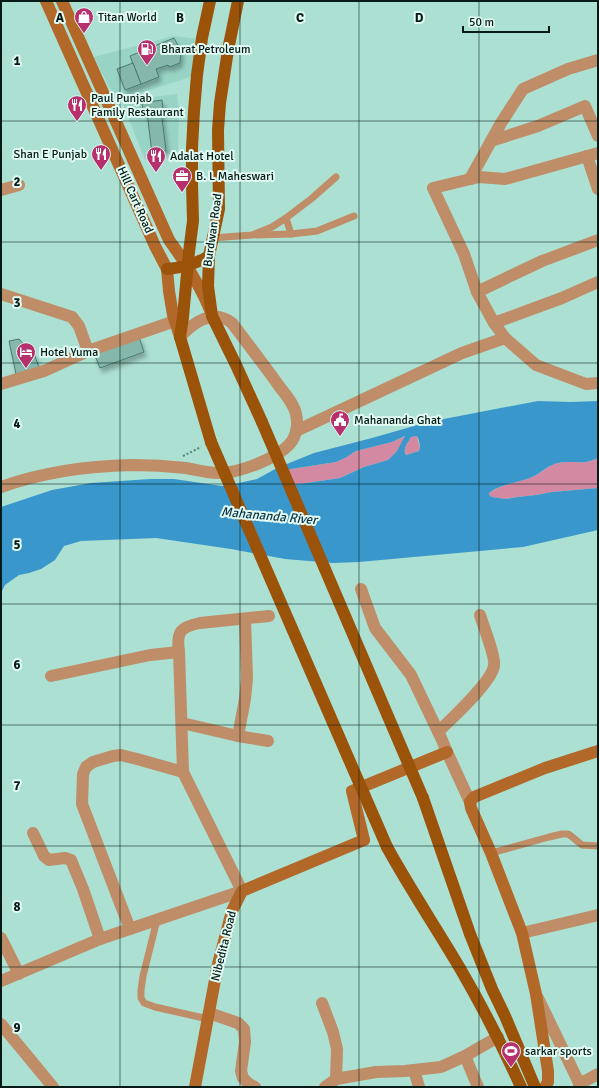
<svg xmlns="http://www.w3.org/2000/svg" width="599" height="1088" viewBox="0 0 599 1088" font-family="Signika,sans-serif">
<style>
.built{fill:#98d4c5}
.green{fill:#d389a2}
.water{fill:#3997cc;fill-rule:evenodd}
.building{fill:#85b8ab;stroke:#4a7a6f;filter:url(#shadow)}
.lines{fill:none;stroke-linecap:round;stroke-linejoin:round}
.path{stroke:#5b8076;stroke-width:2;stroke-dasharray:2 2;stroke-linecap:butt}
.lane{stroke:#bf8d67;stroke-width:7}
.street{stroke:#bf8d67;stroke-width:12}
.secondary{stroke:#b16828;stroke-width:12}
.primary{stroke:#9b530a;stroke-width:12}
.primary-bridge{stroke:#9b530a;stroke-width:12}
.grid{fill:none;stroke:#061a16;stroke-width:1;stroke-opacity:0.55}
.labels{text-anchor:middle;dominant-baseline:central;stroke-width:4;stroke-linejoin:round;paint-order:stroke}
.poi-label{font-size:12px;fill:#061a16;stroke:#e1faf3;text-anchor:start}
.street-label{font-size:12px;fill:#061a16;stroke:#e1faf3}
.water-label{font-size:13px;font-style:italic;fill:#0a3349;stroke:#e1faf3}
.grid-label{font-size:13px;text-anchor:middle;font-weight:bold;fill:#061a16;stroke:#e1faf3;stroke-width:4;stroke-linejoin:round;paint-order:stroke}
</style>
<defs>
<filter id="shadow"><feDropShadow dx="2.5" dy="4.5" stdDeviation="2" flood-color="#0004"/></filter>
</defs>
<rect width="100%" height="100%" fill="#ace0d2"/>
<g class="built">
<polygon points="173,36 199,39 193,76 116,101 94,57"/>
<polygon points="177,94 179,109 178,151 145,160 123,104 145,98"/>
</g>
<g class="green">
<polygon points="406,436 397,451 388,460 364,467 340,478 307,483 296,484 284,480 283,471 291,469 336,462 345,458 356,451 392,442"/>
<path d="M417,436L420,449L419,451L406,455C402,449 408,443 411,437Z"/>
<path d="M598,458V488L552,492L536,495L518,497L505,499L492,497L489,495V493C502,483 521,483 536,475C544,471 549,465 558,463C567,461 577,463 586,462C590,461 594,460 598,458Z"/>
</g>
<path class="water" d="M538,401L571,402L598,401V458C594,460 590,461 586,462C577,463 567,461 558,463C549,465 543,471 536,475C522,483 501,483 489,493V495L492,497L506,499L518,497L536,495L552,492L598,488V530L523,547L359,562L333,563L285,559L231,549L156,538L81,541L64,546L55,560L41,569L29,573L19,575L5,585L1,593V507L52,490L91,483L150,479H174L222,486L234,484L257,479L277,468L314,453L372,438L428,422ZM405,436L397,451L388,460L364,467L340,478L307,483L296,484L284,480L283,471L291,469L336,462L345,458L356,451L392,442ZM417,436C419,440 421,447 419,451L406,455C402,449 408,443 411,437Z"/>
<g class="building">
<polygon points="174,38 181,51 180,63 169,67 168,65 156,69 159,77 141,84 130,56"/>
<polygon points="133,63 141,84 125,90 117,69"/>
<polygon points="162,100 163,110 143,112 142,103"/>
<polygon points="161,110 166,151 152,153 147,112"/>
<polygon points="139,337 144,352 100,368 94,353"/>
<polygon points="19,339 35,356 39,368 16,374 9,341"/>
</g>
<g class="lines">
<polyline class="path" points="183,456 201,447"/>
<g class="lane">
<polyline points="286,218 291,234"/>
<polyline points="256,235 291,234 317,231 354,216"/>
<polyline points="212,238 252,235 272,227 286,218 311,199 336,177"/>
<polyline points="491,853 549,837 562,834 568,834 571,836 582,845 598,846"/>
<polyline points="157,920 143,976 141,990 141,998 144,1003 155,1007 208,1019"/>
</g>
<g class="street">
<polyline points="491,141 538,126 585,106 598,136"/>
<polyline points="598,153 505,179 479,177 433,188 464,254 477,292 494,323 505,338 536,365 586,384 598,383"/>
<polyline points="587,156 598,189"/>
<polyline points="470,179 501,123 523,89 568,69 598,60"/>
<polyline points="1,190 19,185"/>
<polyline points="477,292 542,261 598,240"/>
<polyline points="1,294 72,317 79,326 88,351"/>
<polyline points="494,323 562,298 598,282"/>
<polyline points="1,384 44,371 88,351 175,321"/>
<polyline points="296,431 462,353 505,338"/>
<path d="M1,487C43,472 87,466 132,465C150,465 168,466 186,468C197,470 208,473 219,473C239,473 280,458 292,441C297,433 298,423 296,414C294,404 286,395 279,386C264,365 248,344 232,323C213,308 193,323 180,337"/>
<polyline points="361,589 375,628 411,675 442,740 447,752 470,802"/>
<polyline points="51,676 150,655 179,652"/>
<polyline points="182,723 238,736 268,741"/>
<path d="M438,732C452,718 491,683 494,666C496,658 483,625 480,615"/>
<polyline points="238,736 245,699 247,678 245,619"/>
<polyline points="33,833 44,856 49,860 65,858 71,860 83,889 100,939"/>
<polyline points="130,929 82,804 83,774 86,767 93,762 113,756 121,755 137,759 183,772"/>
<polyline points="522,933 598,915"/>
<polyline points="1,938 19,974"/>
<path d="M1,981L100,939L242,891L183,772L179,652C176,631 181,627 200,623L269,616"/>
<polyline points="538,998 581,1087"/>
<polyline points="322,1003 333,1032 337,1049 336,1079"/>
<polyline points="209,1013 238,1023 244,1029 245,1042 241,1071 243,1078 249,1084 255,1087"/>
<polyline points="1,1024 53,1087"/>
<polyline points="465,1056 478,1087"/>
<polyline points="414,1070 419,1087"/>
<polyline points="579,1084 598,1074"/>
<polyline points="325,1087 336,1079 376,1072 405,1071 441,1067 465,1056 498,1037"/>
</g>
<g class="secondary">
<polyline points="46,1 155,246 167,269 169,291 173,315 180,337"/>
<path d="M62,1L169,240C185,262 200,285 210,310"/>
<polyline points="195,1087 218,964 232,911 242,891 364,840 352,791 447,752"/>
<polyline points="545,1087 548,1082 548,1071 536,994 522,933 491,853 471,808 470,802 474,797 545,768 598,751"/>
</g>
<g class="primary">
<polyline points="210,1 202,38 197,75 194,111 192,148 192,184 193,221 189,252 183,317 180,337 211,442"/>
<polyline points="238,1 228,50 220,103 218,130 219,209 209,256 208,286 212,316 236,365 262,422"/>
<path d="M167,269C183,268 196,264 209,256"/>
<polyline points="423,798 470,934 492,989 505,1016 535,1087"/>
<path d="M387,847C410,889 437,929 461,970C483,1008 503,1047 521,1087"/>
</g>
<g class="primary-bridge">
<polyline points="262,422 423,798"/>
<polyline points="211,442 387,847"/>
</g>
</g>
<path class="grid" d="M120,1V1087M240,1V1087M359,1V1087M479,1V1087M1,121H598M1,242H598M1,363H598M1,484H598M1,604H598M1,725H598M1,846H598M1,967H598"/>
<defs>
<g id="shop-pin" transform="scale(1)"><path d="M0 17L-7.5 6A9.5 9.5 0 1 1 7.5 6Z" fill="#b82f6d" stroke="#e1faf3"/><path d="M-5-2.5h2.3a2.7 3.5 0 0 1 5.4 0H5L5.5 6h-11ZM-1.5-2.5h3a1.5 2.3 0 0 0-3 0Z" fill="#fff"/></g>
<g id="fuel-pin" transform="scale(1)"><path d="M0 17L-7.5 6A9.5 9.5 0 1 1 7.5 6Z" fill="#b82f6d" stroke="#e1faf3"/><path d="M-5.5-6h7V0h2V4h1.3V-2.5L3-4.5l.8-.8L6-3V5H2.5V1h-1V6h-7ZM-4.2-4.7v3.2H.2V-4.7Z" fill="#fff"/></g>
<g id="restaurant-pin" transform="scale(1)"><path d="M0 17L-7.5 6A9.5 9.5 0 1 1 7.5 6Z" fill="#b82f6d" stroke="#e1faf3"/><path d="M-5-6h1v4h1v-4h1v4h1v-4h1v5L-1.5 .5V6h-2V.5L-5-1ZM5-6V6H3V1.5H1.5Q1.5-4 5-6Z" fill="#fff"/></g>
<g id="office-pin" transform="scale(1)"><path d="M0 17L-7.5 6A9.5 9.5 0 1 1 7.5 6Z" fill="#b82f6d" stroke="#e1faf3"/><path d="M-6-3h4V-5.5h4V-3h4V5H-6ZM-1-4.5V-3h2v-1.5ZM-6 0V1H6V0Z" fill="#fff"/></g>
<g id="hotel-pin" transform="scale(1)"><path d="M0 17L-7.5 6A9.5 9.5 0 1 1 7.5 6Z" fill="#b82f6d" stroke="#e1faf3"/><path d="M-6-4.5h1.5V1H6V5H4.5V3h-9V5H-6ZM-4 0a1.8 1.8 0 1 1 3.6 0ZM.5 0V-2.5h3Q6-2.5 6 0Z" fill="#fff"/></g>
<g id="civic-pin" transform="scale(1)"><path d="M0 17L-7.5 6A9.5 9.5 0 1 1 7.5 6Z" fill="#b82f6d" stroke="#e1faf3"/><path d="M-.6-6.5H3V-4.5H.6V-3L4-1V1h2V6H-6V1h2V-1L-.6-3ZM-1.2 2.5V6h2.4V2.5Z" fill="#fff"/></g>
<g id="stadium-pin" transform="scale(1)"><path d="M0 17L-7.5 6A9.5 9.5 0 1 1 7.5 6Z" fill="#b82f6d" stroke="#e1faf3"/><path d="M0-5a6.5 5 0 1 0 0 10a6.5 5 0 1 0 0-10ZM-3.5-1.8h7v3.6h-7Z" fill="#fff"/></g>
</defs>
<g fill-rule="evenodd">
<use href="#shop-pin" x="84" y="17"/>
<use href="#fuel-pin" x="147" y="49"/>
<use href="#restaurant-pin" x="77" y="105"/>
<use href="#restaurant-pin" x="101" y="154"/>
<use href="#restaurant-pin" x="156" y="156"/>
<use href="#office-pin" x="182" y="176"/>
<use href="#hotel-pin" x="26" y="352"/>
<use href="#civic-pin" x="340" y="420"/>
<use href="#stadium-pin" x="511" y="1051"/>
</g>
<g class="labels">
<g class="poi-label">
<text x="98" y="17">Titan World</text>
<text x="161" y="49">Bharat Petroleum</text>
<text x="91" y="98">Paul Punjab<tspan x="91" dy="14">Family Restaurant</tspan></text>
<text x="87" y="154" text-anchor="end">Shan E Punjab</text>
<text x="170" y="156">Adalat Hotel</text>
<text x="196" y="176">B. L Maheswari</text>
<text x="40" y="352">Hotel Yuma</text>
<text x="354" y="420">Mahananda Ghat</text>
<text x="525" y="1051">sarkar sports</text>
</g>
<g class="street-label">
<text transform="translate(135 200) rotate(66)">Hill Cart Road</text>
<text transform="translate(213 230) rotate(-82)">Burdwan Road</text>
<text transform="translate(224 946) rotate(-76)">Nibedita Road</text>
</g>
<g class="water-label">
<text transform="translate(269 516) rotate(5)">Mahananda River</text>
</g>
</g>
<g class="grid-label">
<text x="60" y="22">A</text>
<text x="180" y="22">B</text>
<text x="300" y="22">C</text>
<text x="419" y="22">D</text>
<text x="17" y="65">1</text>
<text x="17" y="186">2</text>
<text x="17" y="307">3</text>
<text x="17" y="428">4</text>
<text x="17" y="549">5</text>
<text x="17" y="669">6</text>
<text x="17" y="790">7</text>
<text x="17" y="911">8</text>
<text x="17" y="1032">9</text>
</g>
<rect width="599" height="1088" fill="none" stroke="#061a16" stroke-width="4"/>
<path d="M463 26v6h86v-6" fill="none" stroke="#061a16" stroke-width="2"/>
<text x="469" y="26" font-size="12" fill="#061a16" stroke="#e1faf3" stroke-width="3" paint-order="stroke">50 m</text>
</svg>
